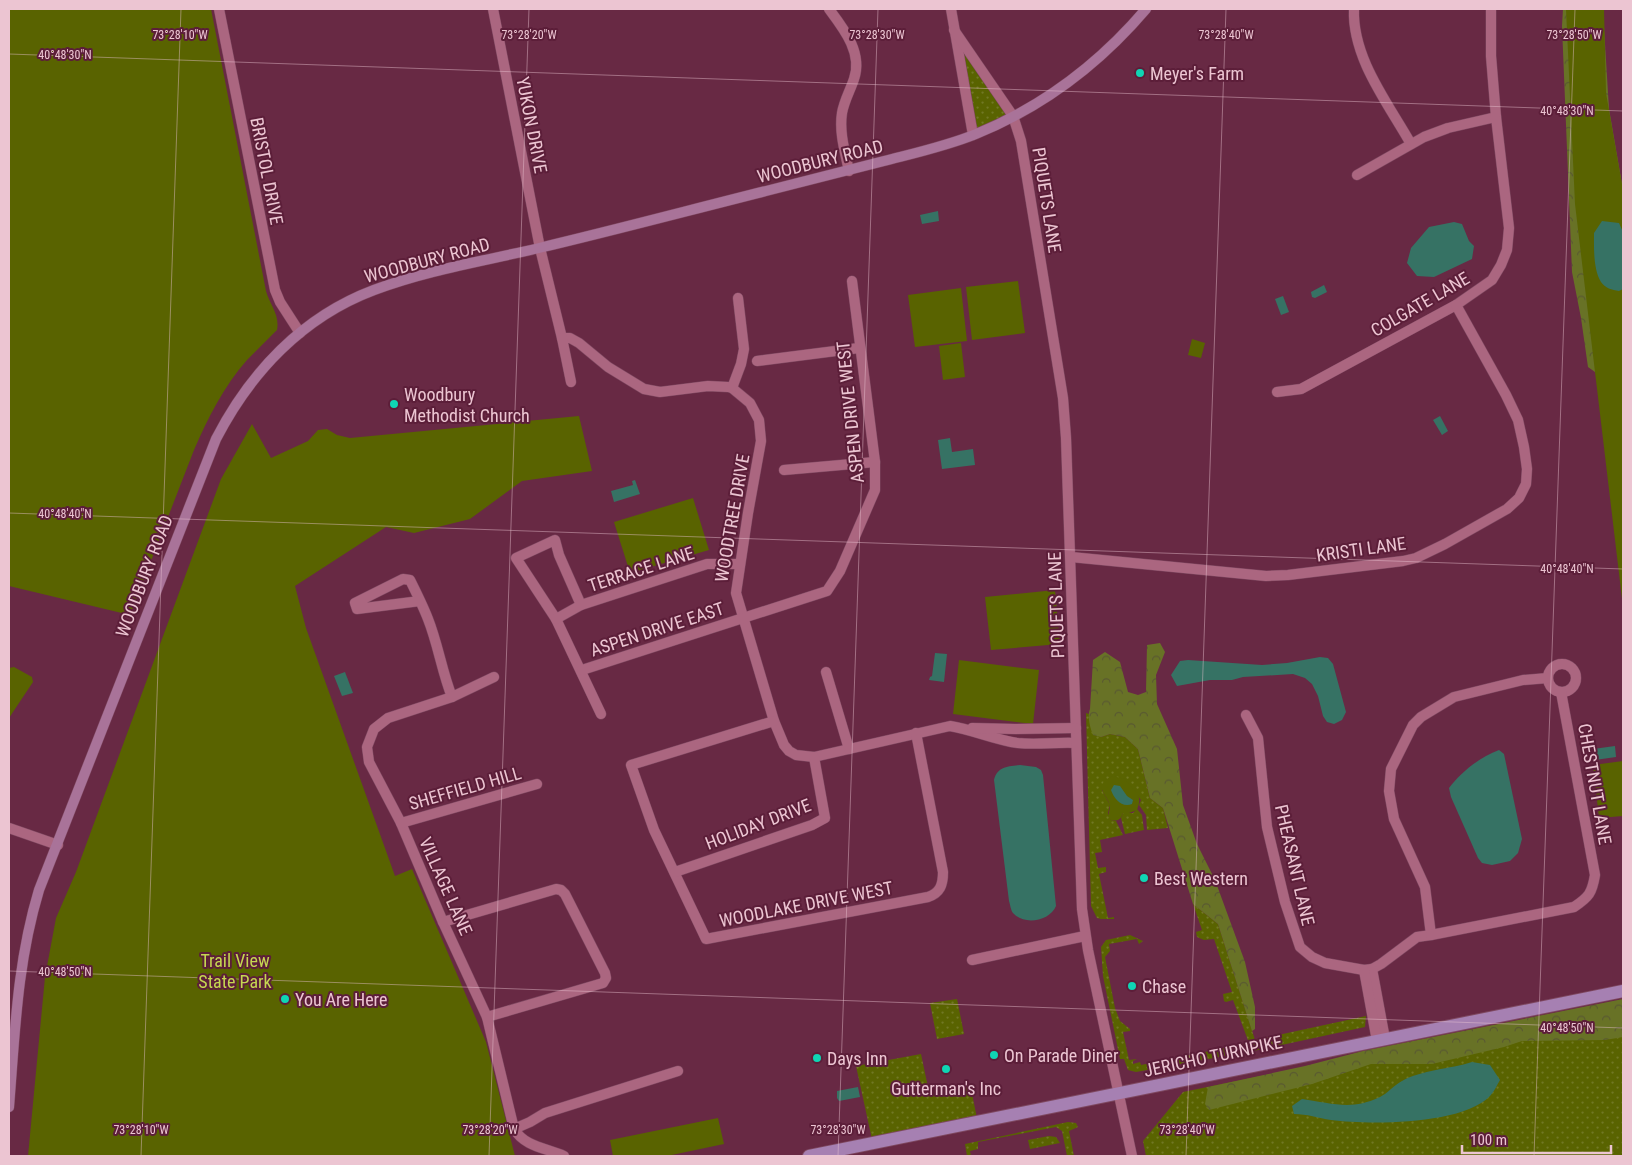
<svg xmlns="http://www.w3.org/2000/svg" width="1632" height="1165" viewBox="0 0 1632 1165" font-family="'Roboto Condensed',sans-serif">
<style>
.grass{fill:url(#grass-dots)}
.forest{fill:url(#forest-crowns)}
.green{fill:#596300}
.water{fill:#367264}
.lines{fill:none;stroke-linecap:round;stroke-linejoin:round}
.street-casing{stroke:#7e4860;stroke-width:11}
.secondary-casing{stroke:#7e4860;stroke-width:11}
.primary-casing{stroke:#7e4860;stroke-width:14}
.street{stroke:#ab6680;stroke-width:10}
.secondary{stroke:#a97399;stroke-width:10}
.primary{stroke:#a680b2;stroke-width:12}
.ticks{fill:none;stroke:#ecc5d2;stroke-width:1;stroke-opacity:0.45}
.poi-dot{fill:#0fd5b4;stroke:#5c1e39;stroke-width:2}
.labels{text-anchor:middle;dominant-baseline:central;stroke-width:4;stroke-linejoin:round;paint-order:stroke}
.poi-label{font-size:18px;fill:#ecc5d2;stroke:#5c1e39;text-anchor:start}
.street-label{font-size:18px;fill:#ecc5d2;stroke:#5c1e39}
.park-label{font-size:18px;fill:#c5d751;stroke:#5c1e39}
.ticks-label{font-size:12px;text-anchor:middle;fill:#ecc5d2;stroke:#5c1e39;stroke-width:4;stroke-linejoin:round;paint-order:stroke}
</style>
<defs>
<pattern id="grass-dots" width="8" height="8" patternUnits="userSpaceOnUse" patternTransform="scale(1.25)"><rect width="8" height="8" fill="#596300"/><path d="M2 2h.1M6 6h.1" fill="none" stroke="#717824" stroke-width="1.8" stroke-linecap="round"/></pattern>
<pattern id="forest-crowns" width="20" height="18" patternUnits="userSpaceOnUse" patternTransform="scale(1.25)"><rect width="20" height="18" fill="#687226"/><path d="M2 6a3 3 0 1 1 6 0M12 15a3 3 0 1 1 6 0" fill="none" stroke="#595931"/></pattern>
</defs>
<rect width="100%" height="100%" fill="#682944"/>
<g class="grass">
<polygon points="956,34 1011,116 974,133"/>
<path d="M1086,713L1089,714L1091,727L1101,737L1110,734L1125,737L1138,749L1150,798L1163,808L1168,828L1147,830L1146,815L1139,805L1141,800C1130,783 1121,789 1102,790L1110,805L1108,813L1111,820L1116,821L1123,835L1100,840L1102,852L1095,853L1098,868L1106,867V872L1099,874L1108,918L1114,917V919H1101L1097,918L1091,906Z"/>
<polygon points="1137,809 1142,815 1144,830 1125,834 1121,818 1123,813 1133,813"/>
<polygon points="1193,904 1218,924 1255,1040 1366,1016 1365,1027 1258,1050 1136,1072 1128,1070 1124,1059 1120,1059 1103,976 1101,947 1106,940 1130,935 1143,941 1139,944 1137,939 1109,944 1110,951 1105,957 1115,1008 1120,1021 1130,1029 1130,1031 1123,1032 1129,1060 1137,1059 1133,1061 1133,1064 1140,1062 1141,1065 1249,1043 1233,1000 1226,1002 1224,1001 1223,994 1232,992 1214,939 1204,940 1197,937 1196,932 1202,930"/>
<polygon points="957,999 964,1034 937,1039 930,1003"/>
<polygon points="1623,1002 1623,1156 1146,1156 1143,1141 1183,1092"/>
<polygon points="921,1054 929,1092 970,1084 978,1123 873,1144 856,1066"/>
<polygon points="1068,1122 1076,1123 1078,1127 1069,1131 1074,1156 1067,1156 1062,1131 1056,1127 978,1142 978,1149 970,1151 971,1156 967,1156 965,1144"/>
<polygon points="1049,1136 1056,1137 1060,1143 1030,1149 1028,1140"/>
</g>
<g class="forest">
<polygon points="1563,9 1604,9 1604,28 1609,109 1623,190 1623,309 1602,377 1588,367 1581,318 1572,272 1562,26"/>
<path d="M1160,643L1165,652L1156,675L1157,704L1177,749L1183,805L1197,844L1215,880L1245,962L1255,1007V1029L1252,1031L1218,924L1193,904L1163,808L1150,798L1138,749L1125,737L1110,734L1101,737L1093,735C1090,727 1087,717 1090,709L1093,660L1105,652L1120,662L1128,692L1138,695L1146,692L1147,645Z"/>
<polygon points="1623,999 1623,1037 1605,1040 1522,1041 1504,1047 1432,1064 1371,1064 1312,1084 1209,1110 1205,1104 1208,1087 1305,1066 1363,1051"/>
</g>
<g class="green">
<path d="M9,9H211L266,291C270,305 280,315 277,330C267,340 257,350 247,360C224,386 208,418 194,450L130,615L9,586Z"/>
<polygon points="1566,9 1604,9 1606,93 1623,190 1623,607 1575,204"/>
<polygon points="1018,281 1025,333 972,340 966,287"/>
<polygon points="961,288 967,341 915,347 908,295"/>
<polygon points="1192,339 1205,343 1201,358 1188,355"/>
<polygon points="961,343 965,377 943,380 939,346"/>
<polygon points="579,416 592,471 522,481 470,519 414,533 386,527 295,586 306,628 395,876 412,869 486,1042 515,1156 28,1156 45,977 56,918 76,872 221,479 252,424 271,458 308,441 318,430 327,429 337,435 350,438"/>
<polygon points="693,498 709,550 630,573 614,522"/>
<polygon points="1055,590 1060,644 991,650 985,597"/>
<polygon points="959,660 1039,670 1033,724 953,714"/>
<polygon points="14,667 32,677 33,682 9,718 9,668"/>
<polygon points="1623,761 1623,816 1599,818 1593,765"/>
<path d="M1113,776L1125,779C1134,793 1144,792 1137,810L1129,813H1123C1121,819 1118,822 1111,820L1109,818C1108,813 1110,810 1110,806C1108,795 1091,785 1113,776Z"/>
<polygon points="718,1118 724,1144 667,1156 613,1156 610,1140"/>
</g>
<g class="water">
<polygon points="938,211 939,221 922,224 920,215"/>
<path d="M1602,221L1619,223L1623,232V289L1619,291C1612,290 1605,288 1601,282C1593,269 1594,247 1594,233Z"/>
<polygon points="1454,222 1462,224 1469,241 1474,246 1472,259 1434,277 1417,276 1407,263 1411,248 1429,227"/>
<polygon points="1324,285 1327,292 1315,298 1312,297 1311,292"/>
<polygon points="1283,296 1289,312 1281,315 1275,299"/>
<polygon points="1440,416 1448,431 1442,435 1433,420"/>
<polygon points="950,438 952,452 973,449 975,465 942,469 938,440"/>
<polygon points="635,480 640,494 614,502 611,491 633,485 632,481"/>
<polygon points="935,653 947,654 944,682 929,680 930,677 932,676"/>
<polygon points="1320,657 1328,658 1333,664 1346,712 1342,720 1334,724 1327,722 1323,716 1318,696 1312,684 1305,678 1293,674 1243,677 1232,680 1210,680 1177,686 1171,675 1180,661 1188,660 1262,665 1287,663"/>
<polygon points="345,672 353,693 342,696 334,676"/>
<polygon points="1615,746 1616,757 1595,760 1593,749"/>
<path d="M1499,750L1504,754L1522,839L1518,853L1510,861L1492,865L1482,863L1478,858L1451,797L1449,788C1461,772 1480,757 1499,750Z"/>
<path d="M1020,765L1036,767L1041,770L1043,775L1056,906C1050,921 1024,926 1013,913C1011,911 1010,904 1009,901L994,780C997,767 1007,766 1020,765Z"/>
<path d="M1114,785L1120,786L1127,796L1133,800L1132,804C1122,808 1114,799 1111,790Z"/>
<path d="M1472,1062L1490,1065L1500,1080C1497,1085 1494,1092 1490,1096C1462,1125 1369,1125 1331,1120C1318,1118 1307,1114 1294,1114L1292,1106L1302,1099C1332,1103 1351,1111 1380,1097C1388,1093 1394,1085 1402,1081C1421,1070 1450,1069 1472,1062Z"/>
<polygon points="858,1087 860,1097 839,1101 837,1098 837,1091"/>
</g>
<g class="lines">
<g class="street-casing">
<g id="street">
<polyline points="219,9 275,290 280,302 300,333"/>
<path d="M493,9L540,248L562,338H570L579,343L608,367L644,389L660,392L708,386L728,387L732,388L750,403L759,420L761,441L748,513L736,593L774,721L784,745L789,751L796,755L814,757L950,726C974,730 995,740 1018,743C1037,745 1057,742 1076,743"/>
<path d="M829,9C844,29 863,53 854,79C850,91 844,101 842,113C839,132 845,152 849,171"/>
<polyline points="951,9 973,135"/>
<path d="M1354,9C1352,58 1388,103 1411,144"/>
<polyline points="954,30 1013,116 1021,141 1063,398 1066,438 1082,909 1088,950 1132,1156"/>
<polyline points="1357,175 1424,137 1448,128 1496,117"/>
<polyline points="562,338 571,382"/>
<polyline points="757,361 859,348"/>
<polyline points="732,388 741,364 744,349 738,298"/>
<polyline points="1277,392 1301,389 1456,305 1492,280 1501,265 1507,250 1509,228 1496,117 1491,56 1491,9"/>
<polyline points="784,470 875,462"/>
<polyline points="1071,557 1266,576 1288,575 1403,561 1416,558 1445,544 1507,509 1519,498 1526,484 1527,469 1524,447 1518,420 1506,395 1456,305"/>
<path d="M420,601L357,609L355,603L403,579L410,580C416,592 423,606 428,619C438,644 442,672 452,697"/>
<polyline points="581,605 559,555 555,540 516,558 556,619 601,714"/>
<polyline points="556,619 581,605 707,564 740,564"/>
<circle cx="1562" cy="678" r="14"/>
<polyline points="582,670 827,591 840,571 875,490 875,462 852,281"/>
<polyline points="826,672 849,749"/>
<path d="M494,677L452,697L388,718L374,729L367,747L369,762L401,823L443,922L487,1017L514,1129C525,1147 546,1148 564,1156"/>
<polyline points="1246,715 1258,738 1267,827 1285,902 1300,947 1312,957 1325,963 1364,970 1372,969 1381,964 1417,937 1431,935 1425,887 1394,819 1389,791 1391,769 1413,725 1421,717 1454,697 1523,680 1548,678"/>
<path d="M774,721L631,765L654,830L706,939L928,897C940,893 943,885 943,872L916,733"/>
<polyline points="972,728 1015,729 1076,728"/>
<polyline points="401,823 537,784"/>
<polyline points="9,828 58,845"/>
<polyline points="675,872 812,825 825,818 814,757"/>
<polyline points="443,922 556,889 561,890 565,894 605,973 606,978 603,983 487,1017"/>
<path d="M1431,935L1574,907C1589,897 1592,893 1595,875L1561,692"/>
<polyline points="972,960 1085,936"/>
<polyline points="1372,969 1385,1039"/>
<polyline points="1364,970 1377,1041"/>
<polyline points="514,1129 530,1122 545,1113 678,1071"/>
</g>
</g>
<g class="secondary-casing">
<path id="secondary" d="M9,1107C15,1032 17,963 39,890L216,439C250,373 302,317 374,290C427,270 484,261 539,248C615,230 690,210 766,191C805,181 845,171 884,161C915,153 947,146 976,134C1042,107 1100,63 1146,9"/>
</g>
<g class="primary-casing">
<polyline id="primary" points="809,1156 1623,991"/>
</g>
<use href="#street" class="street"/>
<use href="#secondary" class="secondary"/>
<use href="#primary" class="primary"/>
</g>
<path class="ticks" d="M9,54L1623,111M9,513L1623,569M9,971L1623,1028M141,1156L181,9M489,1156L529,9M838,1156L878,9M1186,1156L1226,9M1534,1156L1575,9"/>
<g class="poi-dot">
<circle cx="1140" cy="73" r="5"/>
<circle cx="394" cy="404" r="5"/>
<circle cx="1144" cy="878" r="5"/>
<circle cx="1132" cy="986" r="5"/>
<circle cx="285" cy="999" r="5"/>
<circle cx="994" cy="1055" r="5"/>
<circle cx="817" cy="1058" r="5"/>
<circle cx="946" cy="1069" r="5"/>
</g>
<g class="labels">
<g class="poi-label">
<text x="1150" y="73">Meyer's Farm</text>
<text x="404" y="394">Woodbury<tspan x="404" dy="21">Methodist Church</tspan></text>
<text x="1154" y="878">Best Western</text>
<text x="1142" y="986">Chase</text>
<text x="295" y="999">You Are Here</text>
<text x="1004" y="1055">On Parade Diner</text>
<text x="827" y="1058">Days Inn</text>
<text x="946" y="1088" text-anchor="middle">Gutterman's Inc</text>
</g>
<g class="street-label">
<text transform="translate(532 125) rotate(79)">YUKON DRIVE</text>
<text transform="translate(820 161) rotate(-14)">WOODBURY ROAD</text>
<text transform="translate(267 171) rotate(79)">BRISTOL DRIVE</text>
<text transform="translate(1047 200) rotate(81)">PIQUETS LANE</text>
<text transform="translate(427 260) rotate(-15)">WOODBURY ROAD</text>
<text transform="translate(1420 304) rotate(-30)">COLGATE LANE</text>
<text transform="translate(850 412) rotate(-96)">ASPEN DRIVE WEST</text>
<text transform="translate(732 518) rotate(-80)">WOODTREE DRIVE</text>
<text transform="translate(1361 549) rotate(-8)">KRISTI LANE</text>
<text transform="translate(641 569) rotate(-18)">TERRACE LANE</text>
<text transform="translate(144 576) rotate(-69)">WOODBURY ROAD</text>
<text transform="translate(1056 605) rotate(-92)">PIQUETS LANE</text>
<text transform="translate(657 629) rotate(-18)">ASPEN DRIVE EAST</text>
<text transform="translate(1595 784) rotate(80)">CHESTNUT LANE</text>
<text transform="translate(465 788) rotate(-16)">SHEFFIELD HILL</text>
<text transform="translate(758 824) rotate(-21)">HOLIDAY DRIVE</text>
<text transform="translate(1295 865) rotate(77)">PHEASANT LANE</text>
<text transform="translate(446 886) rotate(66)">VILLAGE LANE</text>
<text transform="translate(806 904) rotate(-11)">WOODLAKE DRIVE WEST</text>
<text transform="translate(1213 1056) rotate(-12)">JERICHO TURNPIKE</text>
</g>
<g class="park-label">
<text x="235" y="960">Trail View<tspan x="235" dy="21">State Park</tspan></text>
</g>
</g>
<g class="ticks-label">
<text x="180" y="39">73°28'10"W</text>
<text x="529" y="39">73°28'20"W</text>
<text x="877" y="39">73°28'30"W</text>
<text x="1226" y="39">73°28'40"W</text>
<text x="1574" y="39">73°28'50"W</text>
<text x="65" y="59">40°48'30"N</text>
<text x="1567" y="115">40°48'30"N</text>
<text x="65" y="518">40°48'40"N</text>
<text x="1567" y="573">40°48'40"N</text>
<text x="65" y="976">40°48'50"N</text>
<text x="1567" y="1032">40°48'50"N</text>
<text x="141" y="1134">73°28'10"W</text>
<text x="490" y="1134">73°28'20"W</text>
<text x="838" y="1134">73°28'30"W</text>
<text x="1187" y="1134">73°28'40"W</text>
</g>
<rect width="1632" height="1165" fill="none" stroke="#ecc5d2" stroke-width="20"/>
<path d="M1462 1145v8h149v-8" fill="none" stroke="#ecc5d2" stroke-width="2.5"/>
<text x="1470" y="1145" font-size="15" fill="#ecc5d2" stroke="#5c1e39" stroke-width="4" paint-order="stroke">100 m</text>
</svg>
